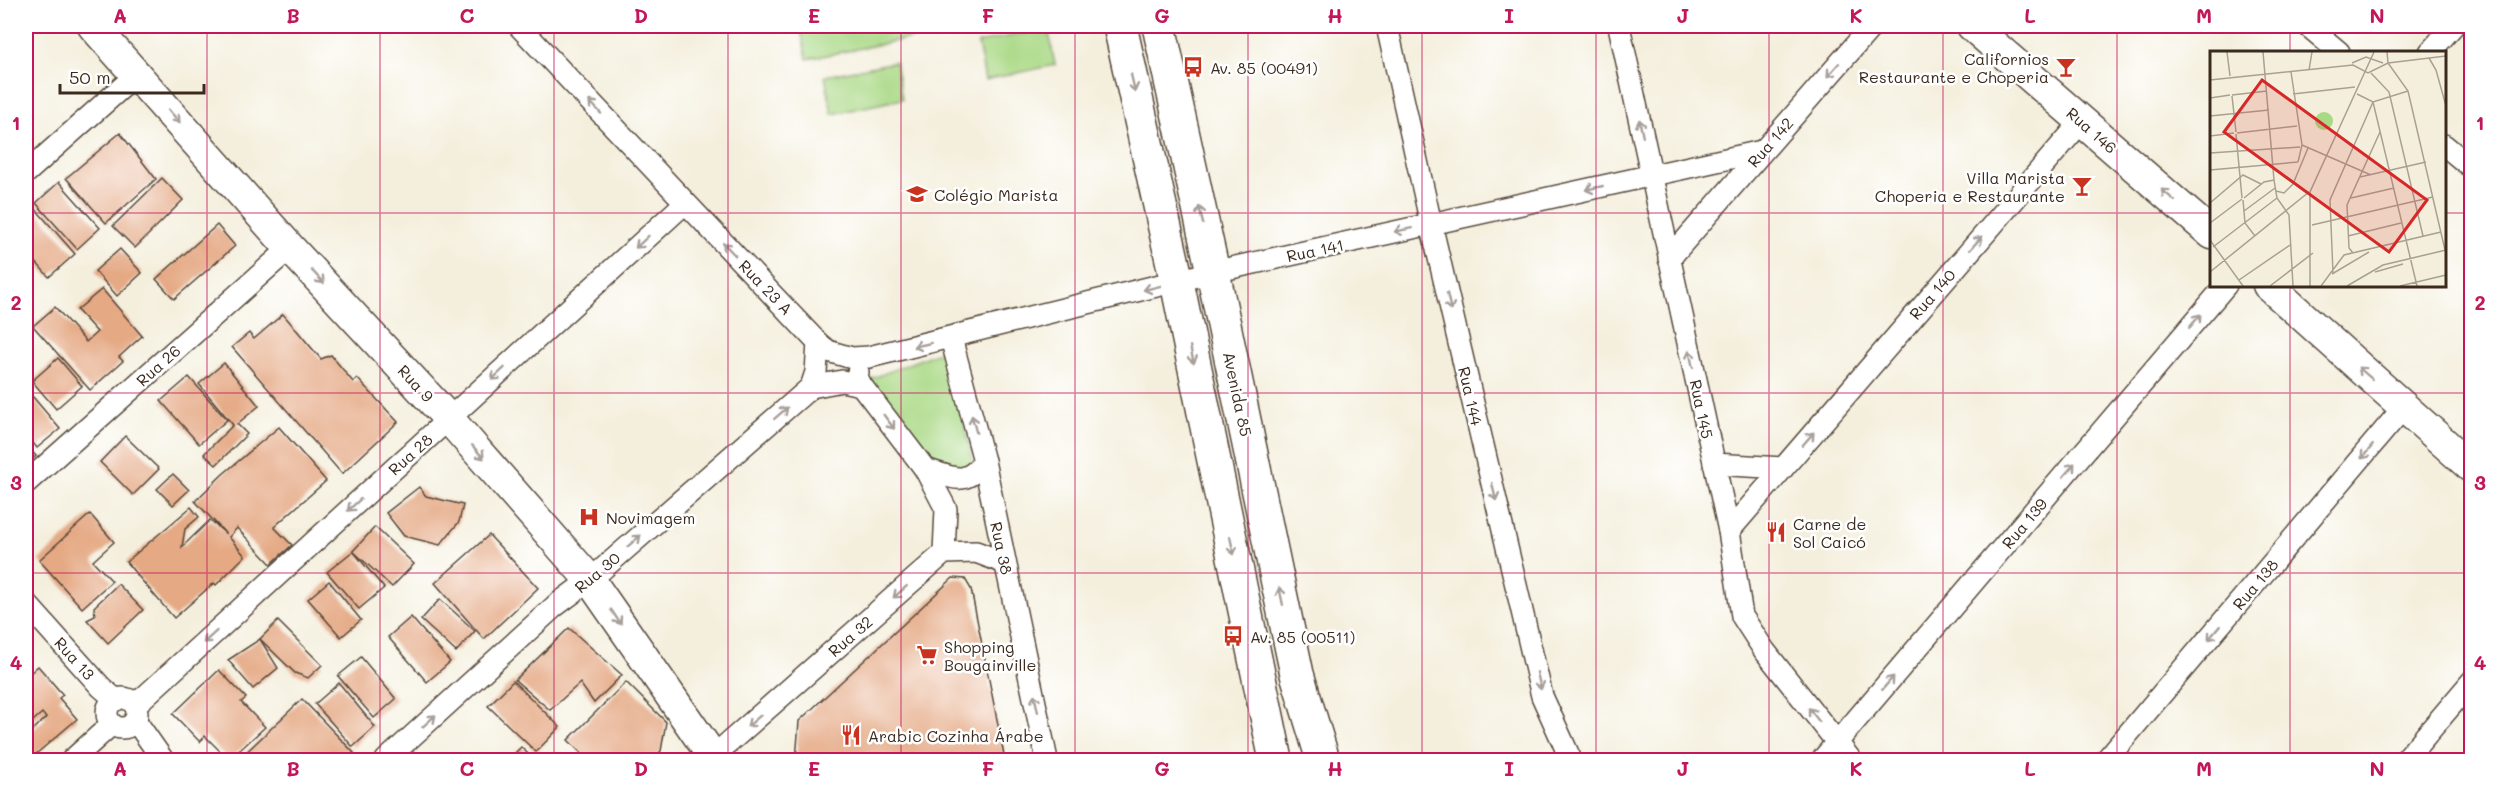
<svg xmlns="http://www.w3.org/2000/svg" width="2497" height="786" viewBox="0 0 2497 786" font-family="Mali,sans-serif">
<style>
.green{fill:#aad986;stroke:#728252;stroke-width:1.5}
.building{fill:#e5a984}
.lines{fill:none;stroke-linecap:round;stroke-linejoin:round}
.street-casing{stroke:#57483b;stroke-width:24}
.secondary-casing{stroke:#57483b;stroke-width:33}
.primary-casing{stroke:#57483b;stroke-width:36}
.street{stroke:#fff;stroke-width:21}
.secondary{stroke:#fff;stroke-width:30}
.primary{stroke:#fff;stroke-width:33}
.oneway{stroke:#a79f9a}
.grid{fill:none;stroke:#c2185b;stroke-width:1.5;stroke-opacity:0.55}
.labels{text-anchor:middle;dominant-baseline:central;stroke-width:5;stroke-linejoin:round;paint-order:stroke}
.poi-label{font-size:16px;fill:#3b2a1e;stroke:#fff;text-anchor:start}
.street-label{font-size:16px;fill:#3b2a1e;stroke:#fff}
.inset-road{fill:none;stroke:#aaa091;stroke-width:1.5}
.view{fill:#d62828;fill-opacity:0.15;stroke:#d62828;stroke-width:3}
.inset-edge{fill:none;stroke:#3b2a1e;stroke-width:3}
.neatline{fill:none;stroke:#c2185b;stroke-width:2}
.grid-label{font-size:20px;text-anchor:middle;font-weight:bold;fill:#c2185b}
</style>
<rect width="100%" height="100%" fill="#fff"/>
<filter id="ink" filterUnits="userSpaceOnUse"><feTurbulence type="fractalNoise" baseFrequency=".0167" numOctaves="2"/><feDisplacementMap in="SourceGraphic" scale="12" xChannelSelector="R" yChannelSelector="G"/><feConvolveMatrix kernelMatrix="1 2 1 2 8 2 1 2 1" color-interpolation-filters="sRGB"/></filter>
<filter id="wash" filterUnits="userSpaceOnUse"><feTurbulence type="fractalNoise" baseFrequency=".008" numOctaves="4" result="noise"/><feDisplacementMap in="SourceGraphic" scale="24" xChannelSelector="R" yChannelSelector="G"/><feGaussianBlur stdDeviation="1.35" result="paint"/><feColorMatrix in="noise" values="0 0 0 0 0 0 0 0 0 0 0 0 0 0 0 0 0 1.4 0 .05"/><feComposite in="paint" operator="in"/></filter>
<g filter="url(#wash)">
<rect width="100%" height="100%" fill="#f4efdd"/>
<g class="green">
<polygon points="800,26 971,26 807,59"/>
<polygon points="1048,28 1055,65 985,80 978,43"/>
<polygon points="895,62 902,99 832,114 825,76"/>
<polygon points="946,349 974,465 964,474 942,466 863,382"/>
</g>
<g id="blocks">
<g class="building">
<polygon points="120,133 156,179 106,223 66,178"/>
<polygon points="162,178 183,200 135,248 113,226"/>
<polygon points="59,182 100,228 77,249 36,203"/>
<polygon points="33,206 75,254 49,277 34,260 26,268 26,213"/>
<polygon points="217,225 235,246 174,299 156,279"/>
<polygon points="120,249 142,273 117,296 95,271"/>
<polygon points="102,289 142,336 119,357 123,361 90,390 33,326 55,307 86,342 97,332 77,310"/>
<polygon points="283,314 321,359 331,355 353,382 357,378 398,422 342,474 232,347 249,333 254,339"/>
<polygon points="58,358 82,386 56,409 32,381"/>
<polygon points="224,363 259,406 237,424 247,434 216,465 204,454 233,425 199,384"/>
<polygon points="189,377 227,420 199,444 161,401"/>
<polygon points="26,380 32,387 26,394"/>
<polygon points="33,397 60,429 37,448 26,434 26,403"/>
<polygon points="279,427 326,481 274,527 292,545 271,564 237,528 229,537 245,556 216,585 214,583 174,618 126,562 191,507 199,517 185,529 182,547 210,520 226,534 195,501 223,474"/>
<polygon points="125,436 159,469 133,495 100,462"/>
<polygon points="26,445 36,456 26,465"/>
<polygon points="173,474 189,490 173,505 157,489"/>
<polygon points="419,487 426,496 463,505 459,522 440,545 404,536 386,513"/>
<polygon points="90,514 114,542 93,561 112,581 82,608 39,560"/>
<polygon points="375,527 414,564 392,587 353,551"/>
<polygon points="489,535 538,588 484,639 435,583"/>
<polygon points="353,551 384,588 359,609 327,572"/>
<polygon points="953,578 965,579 971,589 1005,760 796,760 799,721"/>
<polygon points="329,581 361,620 341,637 308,599"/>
<polygon points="118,584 143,610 108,643 87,620 95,616 94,607"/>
<polygon points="440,599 475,631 456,652 421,620"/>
<polygon points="411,617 450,662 427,682 388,637"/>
<polygon points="278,621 322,665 308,678 295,673 260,639"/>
<polygon points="569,628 622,675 594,703 580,683 550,710 515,680"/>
<polygon points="260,639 278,668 253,689 228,660"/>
<polygon points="361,657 396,699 374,718 338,676"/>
<polygon points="38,666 63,695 59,698 77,719 29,760 26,760 26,736 46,718 42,713 26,727 26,677"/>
<polygon points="219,670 246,698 241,702 265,727 229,760 205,736 200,742 173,714"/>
<polygon points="513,681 560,727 536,752 488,706"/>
<polygon points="626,682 666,722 661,751 651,760 588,760 568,740"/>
<polygon points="339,683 375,727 353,747 315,704"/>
<polygon points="302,699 354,753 345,760 238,760"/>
<polygon points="521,747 534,760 508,760"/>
</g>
</g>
</g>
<g filter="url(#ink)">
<use href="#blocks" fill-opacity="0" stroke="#57483b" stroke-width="1.5"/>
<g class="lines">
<g class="street-casing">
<g id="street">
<polyline points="519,26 818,343 828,351 852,358 869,357 1213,272 1762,151"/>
<polyline points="1387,26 1431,224 1542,696 1571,760"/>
<polyline points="1619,26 1729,531 1742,616 1764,650 1851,760"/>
<polyline points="2308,26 2339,52"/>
<polyline points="2430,52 2453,26"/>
<polyline points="2444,145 2472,168"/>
<polyline points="26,173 137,74"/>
<polyline points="1669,259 1872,26"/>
<polyline points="951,338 984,461 1047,760"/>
<polyline points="858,372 857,377 861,385 925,469 946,509 944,553"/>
<polyline points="811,387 816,372 818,343"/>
<polyline points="1714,464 1783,468"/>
<path d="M925,469C953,477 965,488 984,461"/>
<polyline points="26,483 290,248"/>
<polyline points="1729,531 2082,121"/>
<polyline points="26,603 101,687 116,700"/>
<circle cx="122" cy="713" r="15"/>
<polyline points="132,702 142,699 685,203"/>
<polyline points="135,720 163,760"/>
<polyline points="72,760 112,724"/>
<polyline points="386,760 555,606 590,580 811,387 842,381 861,385"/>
<polyline points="709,760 944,553 976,552 1005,563"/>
<polyline points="1822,760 2226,285"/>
<polyline points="2106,760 2404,407"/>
<polyline points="2405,760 2472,681"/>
</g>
</g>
<g class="secondary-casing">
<g id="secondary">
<polyline points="93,26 290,248 449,419 590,580 715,760"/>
<polyline points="1972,26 2212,234"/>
<polyline points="2268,285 2472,468"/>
</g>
</g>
<g class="primary-casing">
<g id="primary">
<polyline points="1120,26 1177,282 1276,760"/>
<polyline points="1159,26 1213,272 1297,674 1323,760"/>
</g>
</g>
<use href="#street" class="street"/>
<use href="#secondary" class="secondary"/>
<use href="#primary" class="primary"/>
</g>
<defs><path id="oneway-shaft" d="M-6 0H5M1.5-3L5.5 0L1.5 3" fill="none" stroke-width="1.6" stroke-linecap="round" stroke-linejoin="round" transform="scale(1.5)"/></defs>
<g class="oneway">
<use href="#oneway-shaft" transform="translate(1833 70) rotate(131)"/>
<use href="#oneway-shaft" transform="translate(1133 83) rotate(77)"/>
<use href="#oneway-shaft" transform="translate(595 107) rotate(-133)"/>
<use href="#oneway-shaft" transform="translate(174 116) rotate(49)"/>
<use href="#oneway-shaft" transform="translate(1641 128) rotate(-102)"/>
<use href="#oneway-shaft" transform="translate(1594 188) rotate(167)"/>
<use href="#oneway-shaft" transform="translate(2168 195) rotate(-139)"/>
<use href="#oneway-shaft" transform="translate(1201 215) rotate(-103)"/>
<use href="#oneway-shaft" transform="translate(1403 230) rotate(168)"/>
<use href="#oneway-shaft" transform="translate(642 242) rotate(137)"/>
<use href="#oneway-shaft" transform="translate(1976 243) rotate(-49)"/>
<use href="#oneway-shaft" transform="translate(729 249) rotate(-134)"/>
<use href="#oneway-shaft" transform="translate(318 277) rotate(47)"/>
<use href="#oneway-shaft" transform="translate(1152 288) rotate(166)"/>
<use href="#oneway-shaft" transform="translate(1449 302) rotate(77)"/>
<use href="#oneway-shaft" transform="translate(2195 321) rotate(-50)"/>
<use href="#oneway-shaft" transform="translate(922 345) rotate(167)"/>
<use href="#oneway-shaft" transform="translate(1192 355) rotate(78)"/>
<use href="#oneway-shaft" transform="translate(1691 359) rotate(-102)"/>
<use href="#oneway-shaft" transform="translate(2365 373) rotate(-139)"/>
<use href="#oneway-shaft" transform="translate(498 374) rotate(137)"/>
<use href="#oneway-shaft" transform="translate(781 413) rotate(-41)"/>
<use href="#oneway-shaft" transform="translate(889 422) rotate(53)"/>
<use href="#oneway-shaft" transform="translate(974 424) rotate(-105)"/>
<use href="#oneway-shaft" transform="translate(1808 439) rotate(-49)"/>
<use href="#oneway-shaft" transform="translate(478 452) rotate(49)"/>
<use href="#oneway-shaft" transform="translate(2367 452) rotate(130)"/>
<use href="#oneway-shaft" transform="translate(2069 470) rotate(-50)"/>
<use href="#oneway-shaft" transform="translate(1494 492) rotate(77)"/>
<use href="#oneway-shaft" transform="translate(354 505) rotate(138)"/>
<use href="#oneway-shaft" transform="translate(634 541) rotate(-41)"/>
<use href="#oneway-shaft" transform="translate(1232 546) rotate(78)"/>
<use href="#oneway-shaft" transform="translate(900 592) rotate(139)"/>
<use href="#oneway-shaft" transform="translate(1281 596) rotate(-102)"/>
<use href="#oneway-shaft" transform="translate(616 617) rotate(56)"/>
<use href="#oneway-shaft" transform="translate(2214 633) rotate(130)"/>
<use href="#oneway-shaft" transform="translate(210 637) rotate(138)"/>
<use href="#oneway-shaft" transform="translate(1539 681) rotate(77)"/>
<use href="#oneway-shaft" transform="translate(1888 683) rotate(-50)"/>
<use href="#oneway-shaft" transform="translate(1036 703) rotate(-102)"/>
<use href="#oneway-shaft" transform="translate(1814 715) rotate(-128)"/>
<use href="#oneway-shaft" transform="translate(429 721) rotate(-42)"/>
<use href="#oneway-shaft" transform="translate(754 721) rotate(139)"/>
</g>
</g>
<path class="grid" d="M207,26V760M380,26V760M554,26V760M728,26V760M901,26V760M1075,26V760M1248,26V760M1422,26V760M1596,26V760M1769,26V760M1943,26V760M2117,26V760M2290,26V52M26,213H2212M2444,213H2472M2290,285V760M26,393H2472M26,573H2472"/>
<defs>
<g id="bus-bare" transform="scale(1.62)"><path d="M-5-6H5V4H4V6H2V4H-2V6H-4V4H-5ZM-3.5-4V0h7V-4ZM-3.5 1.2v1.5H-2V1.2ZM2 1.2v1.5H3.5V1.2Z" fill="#c8321e" stroke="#fff" stroke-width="2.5" paint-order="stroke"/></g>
<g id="bar-bare" transform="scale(1.62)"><path d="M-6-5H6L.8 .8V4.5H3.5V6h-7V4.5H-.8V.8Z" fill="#c8321e" stroke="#fff" stroke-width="2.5" paint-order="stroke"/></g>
<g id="school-bare" transform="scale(1.62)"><path d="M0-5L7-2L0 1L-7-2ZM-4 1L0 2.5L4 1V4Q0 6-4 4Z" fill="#c8321e" stroke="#fff" stroke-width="2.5" paint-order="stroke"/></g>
<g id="hospital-bare" transform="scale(1.62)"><path d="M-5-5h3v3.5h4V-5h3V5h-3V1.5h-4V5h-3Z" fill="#c8321e" stroke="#fff" stroke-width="2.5" paint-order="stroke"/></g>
<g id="restaurant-bare" transform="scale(1.62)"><path d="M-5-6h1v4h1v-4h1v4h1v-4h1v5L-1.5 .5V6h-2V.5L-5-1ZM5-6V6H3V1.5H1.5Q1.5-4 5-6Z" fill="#c8321e" stroke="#fff" stroke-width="2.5" paint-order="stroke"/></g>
<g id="supermarket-bare" transform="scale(1.62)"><path d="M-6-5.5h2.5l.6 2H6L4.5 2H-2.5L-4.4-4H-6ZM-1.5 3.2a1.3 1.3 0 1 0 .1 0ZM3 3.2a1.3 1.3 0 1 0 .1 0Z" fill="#c8321e" stroke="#fff" stroke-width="2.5" paint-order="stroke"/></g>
</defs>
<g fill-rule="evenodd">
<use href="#bus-bare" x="1193" y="67"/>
<use href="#bar-bare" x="2066" y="67"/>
<use href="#bar-bare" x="2082" y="186"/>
<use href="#school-bare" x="917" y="194"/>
<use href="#hospital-bare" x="589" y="517"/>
<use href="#restaurant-bare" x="1776" y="532"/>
<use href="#bus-bare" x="1233" y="636"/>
<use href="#supermarket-bare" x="927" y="655"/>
<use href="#restaurant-bare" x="851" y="735"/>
</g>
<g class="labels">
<g class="poi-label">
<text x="2049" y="58" text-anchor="end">Californios<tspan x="2049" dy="18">Restaurante e Choperia</tspan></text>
<text x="1210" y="67">Av. 85 (00491)</text>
<text x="2065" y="177" text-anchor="end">Villa Marista<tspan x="2065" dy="18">Choperia e Restaurante</tspan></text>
<text x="934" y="194">Colégio Marista</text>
<text x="606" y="517">Novimagem</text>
<text x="1793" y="523">Carne de<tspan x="1793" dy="18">Sol Caicó</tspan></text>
<text x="1250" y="636">Av. 85 (00511)</text>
<text x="944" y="646">Shopping<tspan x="944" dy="18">Bougainville</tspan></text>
<text x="868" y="735">Arabic Cozinha Árabe</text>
</g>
<g class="street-label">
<text transform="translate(2092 130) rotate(41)">Rua 146</text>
<text transform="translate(1770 142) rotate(-49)">Rua 142</text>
<text transform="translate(1315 250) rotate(-12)">Rua 141</text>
<text transform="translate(766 287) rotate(46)">Rua 23 A</text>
<text transform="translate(1932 294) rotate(-49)">Rua 140</text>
<text transform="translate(158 365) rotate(-42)">Rua 26</text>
<text transform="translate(416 383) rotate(47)">Rua 9</text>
<text transform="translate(1238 394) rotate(78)">Avenida 85</text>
<text transform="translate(1471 396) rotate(77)">Rua 144</text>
<text transform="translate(1702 409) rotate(78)">Rua 145</text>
<text transform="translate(410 454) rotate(-42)">Rua 28</text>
<text transform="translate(2024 523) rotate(-50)">Rua 139</text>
<text transform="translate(1002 548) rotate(78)">Rua 38</text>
<text transform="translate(597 572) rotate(-40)">Rua 30</text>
<text transform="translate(2255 584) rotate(-50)">Rua 138</text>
<text transform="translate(850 636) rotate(-41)">Rua 32</text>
<text transform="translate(75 658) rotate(48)">Rua 13</text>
</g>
</g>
<g transform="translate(2210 51)">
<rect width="236" height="236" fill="#f4efdd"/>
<path d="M105 70a9 9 0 1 1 18 0a9 9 0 1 1-18 0Z" fill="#aad986"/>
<path class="inset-road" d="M17,1L20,25M53,1L64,129L67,147L79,164L83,235M177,1L178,12L198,40L235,199M219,7L226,19L236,55M142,12L156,6L173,12M99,19L102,1M81,21L92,94L88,111M161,22L179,41L213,185M0,29L143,14L158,22L178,12L236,5M83,43L145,36M147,43L163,51L198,40M22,44L57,40M22,45L26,81M0,47L20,44M163,51L207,235M0,65L59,59M27,82L87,75M26,83L32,147M0,85L24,82M92,94L161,124M0,102L90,96M0,119L88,111M150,126L216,111M66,140L74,142L83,133L98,97M34,147L54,131L64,129M141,147L184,137M33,149L35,172L45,185M0,152L33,124L51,133M34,160L65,137M0,172L32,148M102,174L223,146M138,185L191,172M0,189L33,235M3,196L67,147M143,202L139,197L137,154L170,81M0,221L99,141M165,221L193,213M123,222L120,149L163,51M122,223L159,201M29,229L80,194M60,235L103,202M100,235V141L164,1M111,235L134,204L231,181M137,235L173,214L236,199M190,235L236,224"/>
<path class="view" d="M52,29L217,149L179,201L14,81Z"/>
<rect width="236" height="236" class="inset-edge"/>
</g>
<rect width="2497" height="786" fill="none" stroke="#fff" stroke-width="66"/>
<path d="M60 84v9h144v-9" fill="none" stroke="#3b2a1e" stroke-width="3"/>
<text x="69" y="84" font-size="18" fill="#3b2a1e" stroke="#ffffff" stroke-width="4.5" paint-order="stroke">50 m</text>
<rect x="33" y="33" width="2431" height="720" class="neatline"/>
<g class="grid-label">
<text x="120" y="23">A</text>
<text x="293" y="23">B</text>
<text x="467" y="23">C</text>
<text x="641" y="23">D</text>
<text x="814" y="23">E</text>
<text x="988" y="23">F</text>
<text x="1162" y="23">G</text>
<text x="1335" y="23">H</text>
<text x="1509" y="23">I</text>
<text x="1683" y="23">J</text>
<text x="1856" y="23">K</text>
<text x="2030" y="23">L</text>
<text x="2204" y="23">M</text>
<text x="2377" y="23">N</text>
<text x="16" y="130">1</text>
<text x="2480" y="130">1</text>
<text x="16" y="310">2</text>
<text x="2480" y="310">2</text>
<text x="16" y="490">3</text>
<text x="2480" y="490">3</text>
<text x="16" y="670">4</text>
<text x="2480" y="670">4</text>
<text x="120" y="776">A</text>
<text x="293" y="776">B</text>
<text x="467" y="776">C</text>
<text x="641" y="776">D</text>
<text x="814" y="776">E</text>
<text x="988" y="776">F</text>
<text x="1162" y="776">G</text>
<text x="1335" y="776">H</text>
<text x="1509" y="776">I</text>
<text x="1683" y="776">J</text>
<text x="1856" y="776">K</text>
<text x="2030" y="776">L</text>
<text x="2204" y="776">M</text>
<text x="2377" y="776">N</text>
</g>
</svg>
